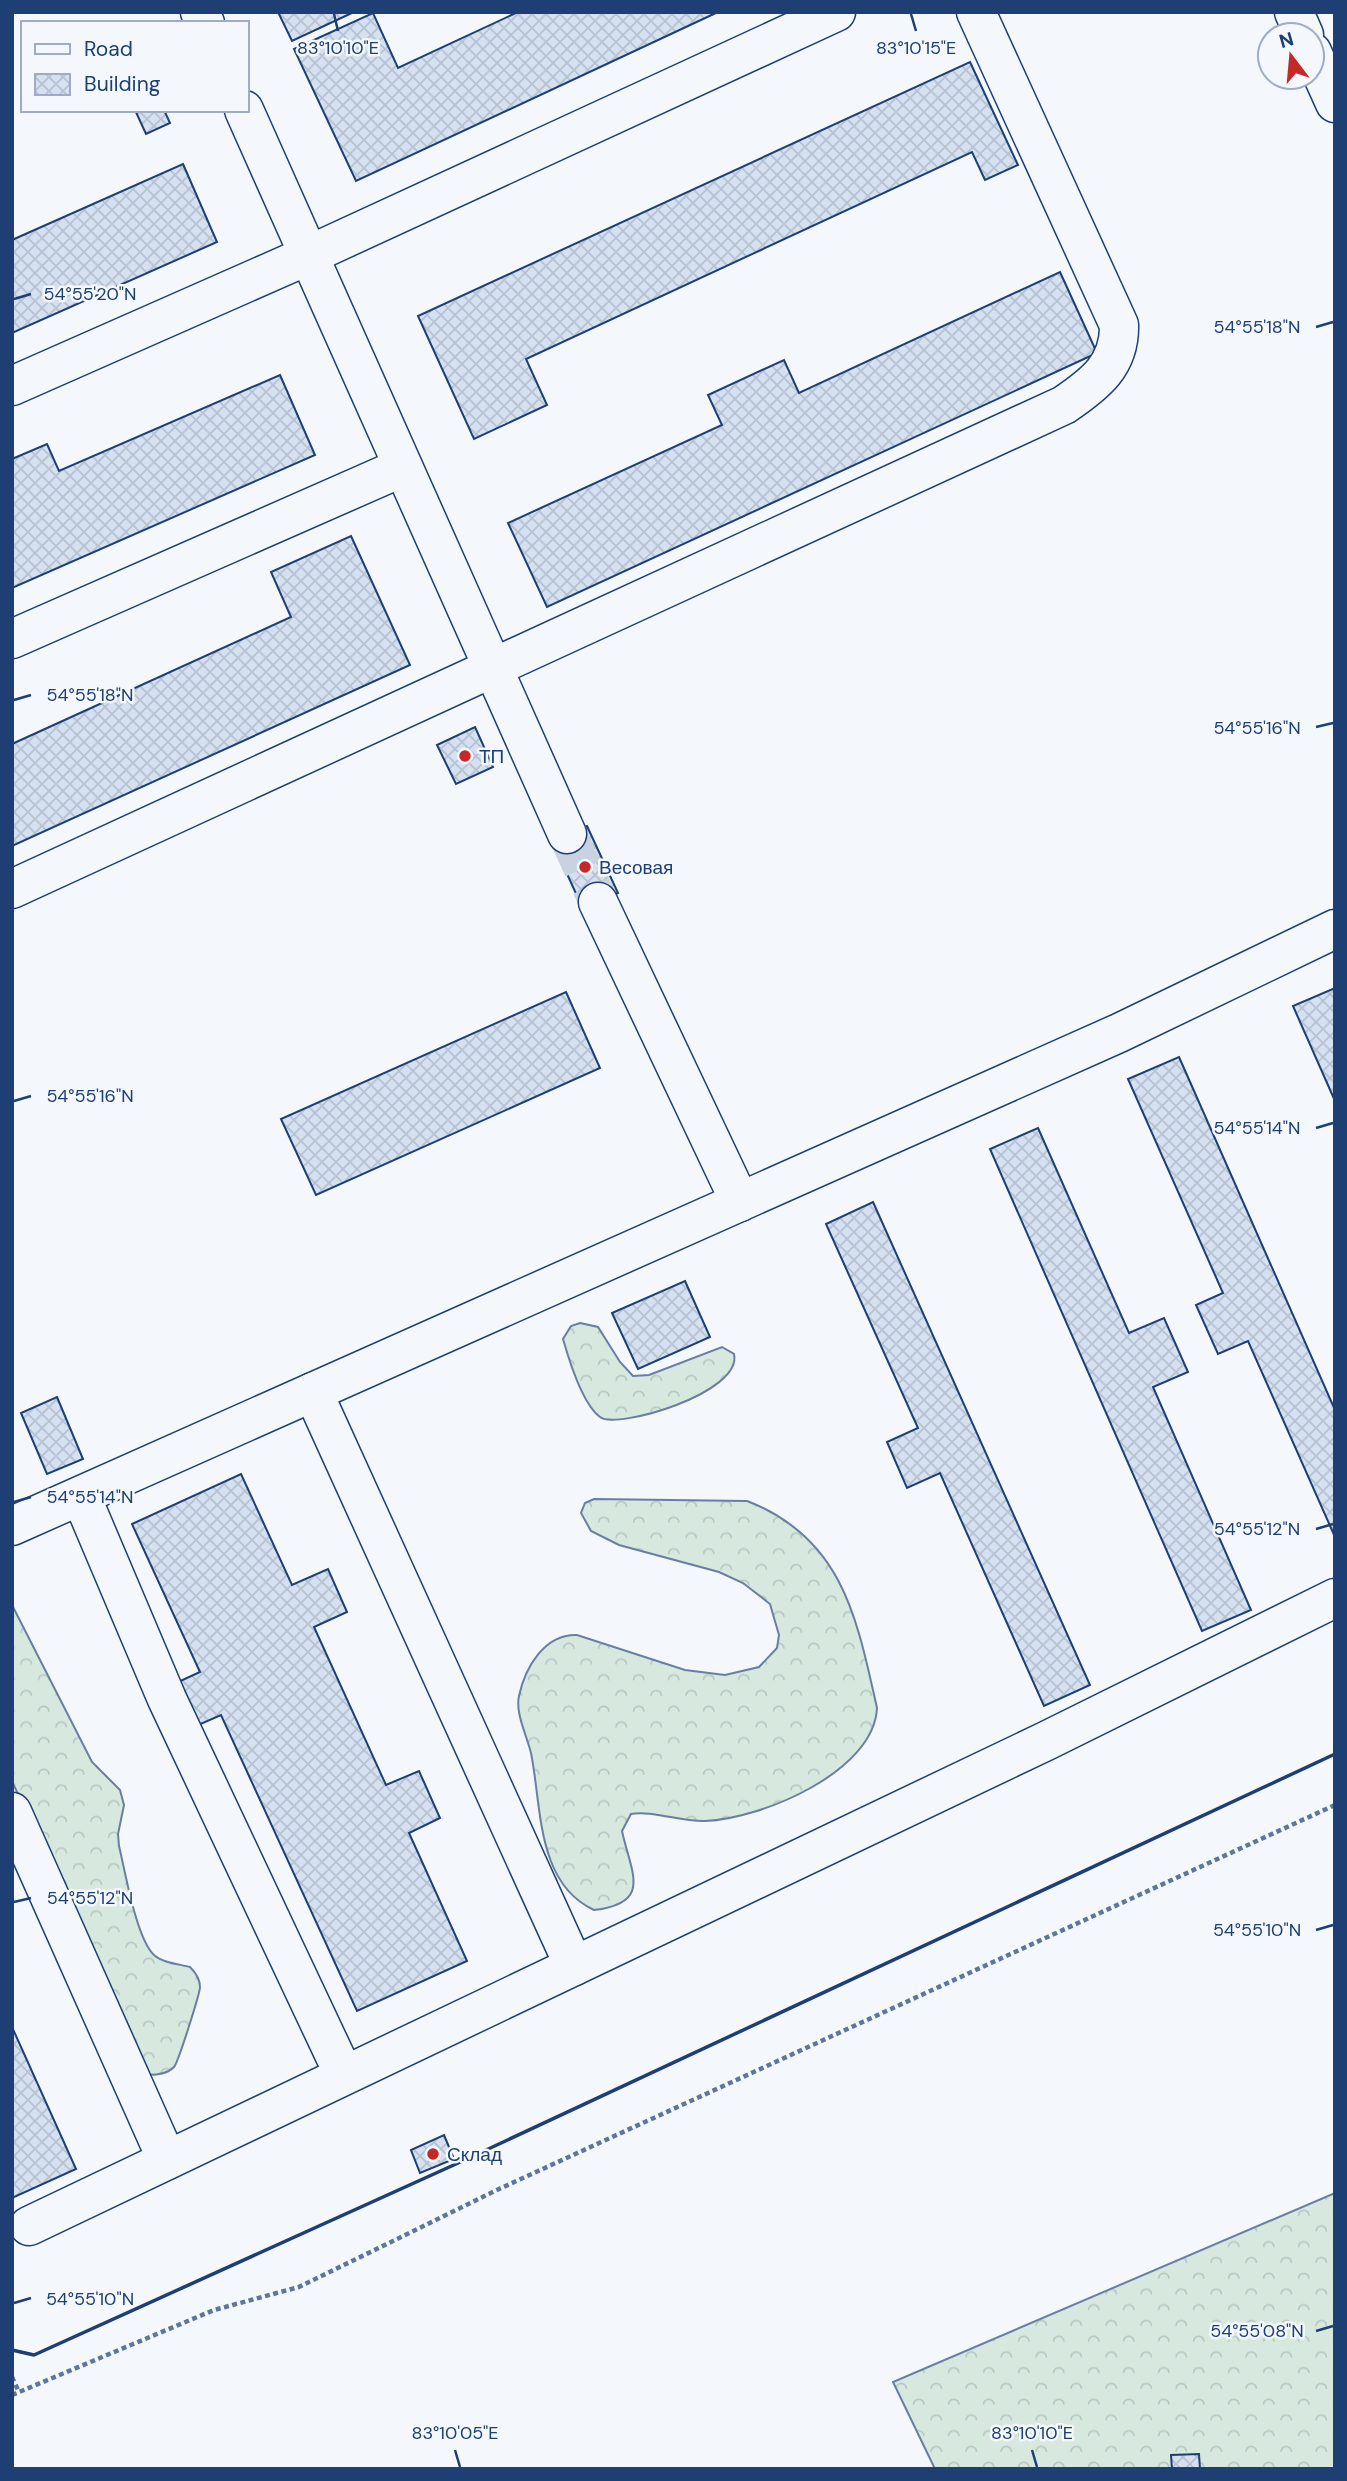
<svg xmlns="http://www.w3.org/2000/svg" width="1347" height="2481" viewBox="0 0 1347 2481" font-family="'DM Sans',sans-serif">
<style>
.forest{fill:url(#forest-crowns);stroke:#687fa3;stroke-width:2}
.building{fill:url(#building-cross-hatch);stroke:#1d3f73;stroke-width:2}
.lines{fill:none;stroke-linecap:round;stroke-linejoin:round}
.minor-tunnel{stroke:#c9d2e0;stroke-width:38;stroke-dasharray:38 19;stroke-linecap:butt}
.minor-casing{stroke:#1d3f73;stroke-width:41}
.path{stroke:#5e769c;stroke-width:4.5;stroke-dasharray:5 3.5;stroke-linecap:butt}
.minor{stroke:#f4f7fb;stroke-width:38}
.wall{stroke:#1d3f73;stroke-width:3.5}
.ticks{fill:none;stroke:#1d3f73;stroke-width:2.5}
.poi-dot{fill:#c62828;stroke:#f4f7fb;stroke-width:2.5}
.labels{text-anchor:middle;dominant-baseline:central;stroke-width:5;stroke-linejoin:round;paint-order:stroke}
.poi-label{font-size:19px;fill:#1d3f73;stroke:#f4f7fb;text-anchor:start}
.ticks-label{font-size:18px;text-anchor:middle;fill:#1d3f73;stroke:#f4f7fb;stroke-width:5;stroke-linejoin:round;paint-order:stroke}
</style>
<defs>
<pattern id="forest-crowns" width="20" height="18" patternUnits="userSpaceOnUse" patternTransform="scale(1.75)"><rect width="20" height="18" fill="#d7e8df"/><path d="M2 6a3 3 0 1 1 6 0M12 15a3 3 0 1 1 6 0" fill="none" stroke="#b8c8c3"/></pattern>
<pattern id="building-cross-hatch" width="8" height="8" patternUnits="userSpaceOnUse" patternTransform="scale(1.75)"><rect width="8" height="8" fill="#d5e0f0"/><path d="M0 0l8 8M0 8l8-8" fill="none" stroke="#b6c1d1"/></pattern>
</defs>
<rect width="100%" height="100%" fill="#f4f7fb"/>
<g class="forest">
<path d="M580,1323L598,1327L620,1362L633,1376L649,1375L722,1347L734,1354C743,1393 616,1430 600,1417C582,1404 569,1360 563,1339L571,1326Z"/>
<path d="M594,1499L747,1501C843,1538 857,1619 877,1708C874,1772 761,1819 705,1821C682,1822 651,1810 631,1814L622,1831C631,1873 653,1903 594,1910C536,1883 542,1807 531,1753C527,1736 515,1713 519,1696C525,1668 544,1634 577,1635L685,1670L725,1675L759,1667L777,1648L779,1635L770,1604L743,1583L719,1572L619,1545L591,1531L581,1513L585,1503Z"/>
<path d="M12,1605L92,1762L120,1790L124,1805L118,1834L119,1846C125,1870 136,1938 154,1955C163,1963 179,1964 190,1967C196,1973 200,1979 200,1987C200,1993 178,2063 174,2067C167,2074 158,2075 148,2075L142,2068L12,1781Z"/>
<polygon points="1335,2193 1335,2469 935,2469 893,2382"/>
</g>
<g class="building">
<polygon points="278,12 354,12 292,41"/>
<polygon points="518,12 718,12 356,181 294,49 373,13 398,68"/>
<polygon points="970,62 1018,165 985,180 972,152 526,359 547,405 474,439 418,316"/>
<polygon points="135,110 164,110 170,123 146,134"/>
<polygon points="183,164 217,242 12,333 12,240"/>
<polygon points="1060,272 1097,353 547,607 508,523 722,425 708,395 784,360 799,393"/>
<polygon points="280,375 315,455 12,588 12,459 47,444 59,471"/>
<polygon points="351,536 410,665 12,846 12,744 291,617 271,572"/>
<polygon points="475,727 493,767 456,784 437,745"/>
<polygon points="587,826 618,893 583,909 552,841"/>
<polygon points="1335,988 1335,1101 1293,1006"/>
<polygon points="566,992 600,1068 316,1195 281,1119"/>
<polygon points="1179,1057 1335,1410 1335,1537 1248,1341 1218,1354 1196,1305 1223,1293 1128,1079"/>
<polygon points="1038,1128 1129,1333 1164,1318 1188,1372 1153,1387 1251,1610 1202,1631 990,1149"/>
<polygon points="873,1202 1090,1685 1044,1706 940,1473 907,1488 887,1442 918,1428 826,1224"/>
<polygon points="685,1281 710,1337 638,1369 612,1313"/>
<polygon points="57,1397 83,1459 47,1474 21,1413"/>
<polygon points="241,1474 292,1585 328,1569 347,1612 314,1627 386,1785 419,1771 440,1818 409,1833 467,1961 357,2011 221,1715 196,1726 176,1683 200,1672 132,1524"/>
<polygon points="12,2027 76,2169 12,2198"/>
<polygon points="444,2135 454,2159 420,2173 411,2150"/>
<polygon points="1199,2454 1200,2469 1172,2469 1171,2455"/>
</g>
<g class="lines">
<polyline class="minor-tunnel" points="567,834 598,902"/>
<g class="minor-casing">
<g id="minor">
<polyline points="200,12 205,23"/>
<polyline points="1294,12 1304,35"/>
<polyline points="1312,52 1335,103"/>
<polyline points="244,110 567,834"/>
<polyline points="12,386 309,255 836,12"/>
<polyline points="12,639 403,467"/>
<path d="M12,889L1064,405C1095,384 1120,365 1119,325L976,12"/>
<polyline points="598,902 740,1202"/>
<polyline points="313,1392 574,1966"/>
<polyline points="81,1496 167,1699 344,2075"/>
<polyline points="12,1526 1119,1033 1335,929"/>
<polyline points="12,1812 167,2160"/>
<polyline points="29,2226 1046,1741 1335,1598"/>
</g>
</g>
<g class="path">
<polyline points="12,2377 18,2390"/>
<polyline points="12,2395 214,2310 299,2287 499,2189 1335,1805"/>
</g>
<use href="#minor" class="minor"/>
<polyline class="wall" points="12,2350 34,2355 456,2164 1335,1754"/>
</g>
<path class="ticks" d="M334,14L338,31M911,14L916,31M14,299L31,294M1316,327L1333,322M14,700L31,695M1316,727L1333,723M14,1101L31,1096M1316,1128L1333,1123M14,1502L31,1497M1316,1529L1333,1524M14,1902L31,1898M1316,1930L1333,1925M14,2303L31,2298M1316,2331L1333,2326M455,2450L460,2467M1032,2450L1037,2467"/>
<g class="poi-dot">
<circle cx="465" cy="756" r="7"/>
<circle cx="585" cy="867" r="7"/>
<circle cx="433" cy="2154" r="7"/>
</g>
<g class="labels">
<g class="poi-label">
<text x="479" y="756">ТП</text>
<text x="599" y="867">Весовая</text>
<text x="447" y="2154">Склад</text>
</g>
</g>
<g class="ticks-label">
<text x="338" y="54">83°10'10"E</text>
<text x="916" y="54">83°10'15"E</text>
<text x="90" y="300">54°55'20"N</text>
<text x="1257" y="333">54°55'18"N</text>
<text x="90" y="701">54°55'18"N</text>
<text x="1257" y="734">54°55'16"N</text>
<text x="90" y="1102">54°55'16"N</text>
<text x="1257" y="1134">54°55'14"N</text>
<text x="90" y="1503">54°55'14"N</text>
<text x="1257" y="1535">54°55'12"N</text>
<text x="90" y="1904">54°55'12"N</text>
<text x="1257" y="1936">54°55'10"N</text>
<text x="90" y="2305">54°55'10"N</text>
<text x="1257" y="2337">54°55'08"N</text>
<text x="455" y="2439">83°10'05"E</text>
<text x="1032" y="2439">83°10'10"E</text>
</g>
<rect width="1347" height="2481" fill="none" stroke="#1d3f73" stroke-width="28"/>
<rect x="21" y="21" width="228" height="91" fill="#f4f7fb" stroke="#9eadc5" stroke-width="2"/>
<rect x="35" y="44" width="35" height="10" fill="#f4f7fb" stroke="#9eadc5" stroke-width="2"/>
<text x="84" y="56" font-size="21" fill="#1d3f73">Road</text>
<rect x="35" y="74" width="35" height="21" fill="url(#building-cross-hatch)" stroke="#9eadc5" stroke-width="2"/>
<text x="84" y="91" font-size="21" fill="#1d3f73">Building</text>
<g transform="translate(1291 56) rotate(344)"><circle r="33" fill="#f4f7fb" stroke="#9eadc5" stroke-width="2"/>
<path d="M0-5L12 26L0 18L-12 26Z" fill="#c62828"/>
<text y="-10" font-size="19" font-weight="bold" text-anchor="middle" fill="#1d3f73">N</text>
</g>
</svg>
